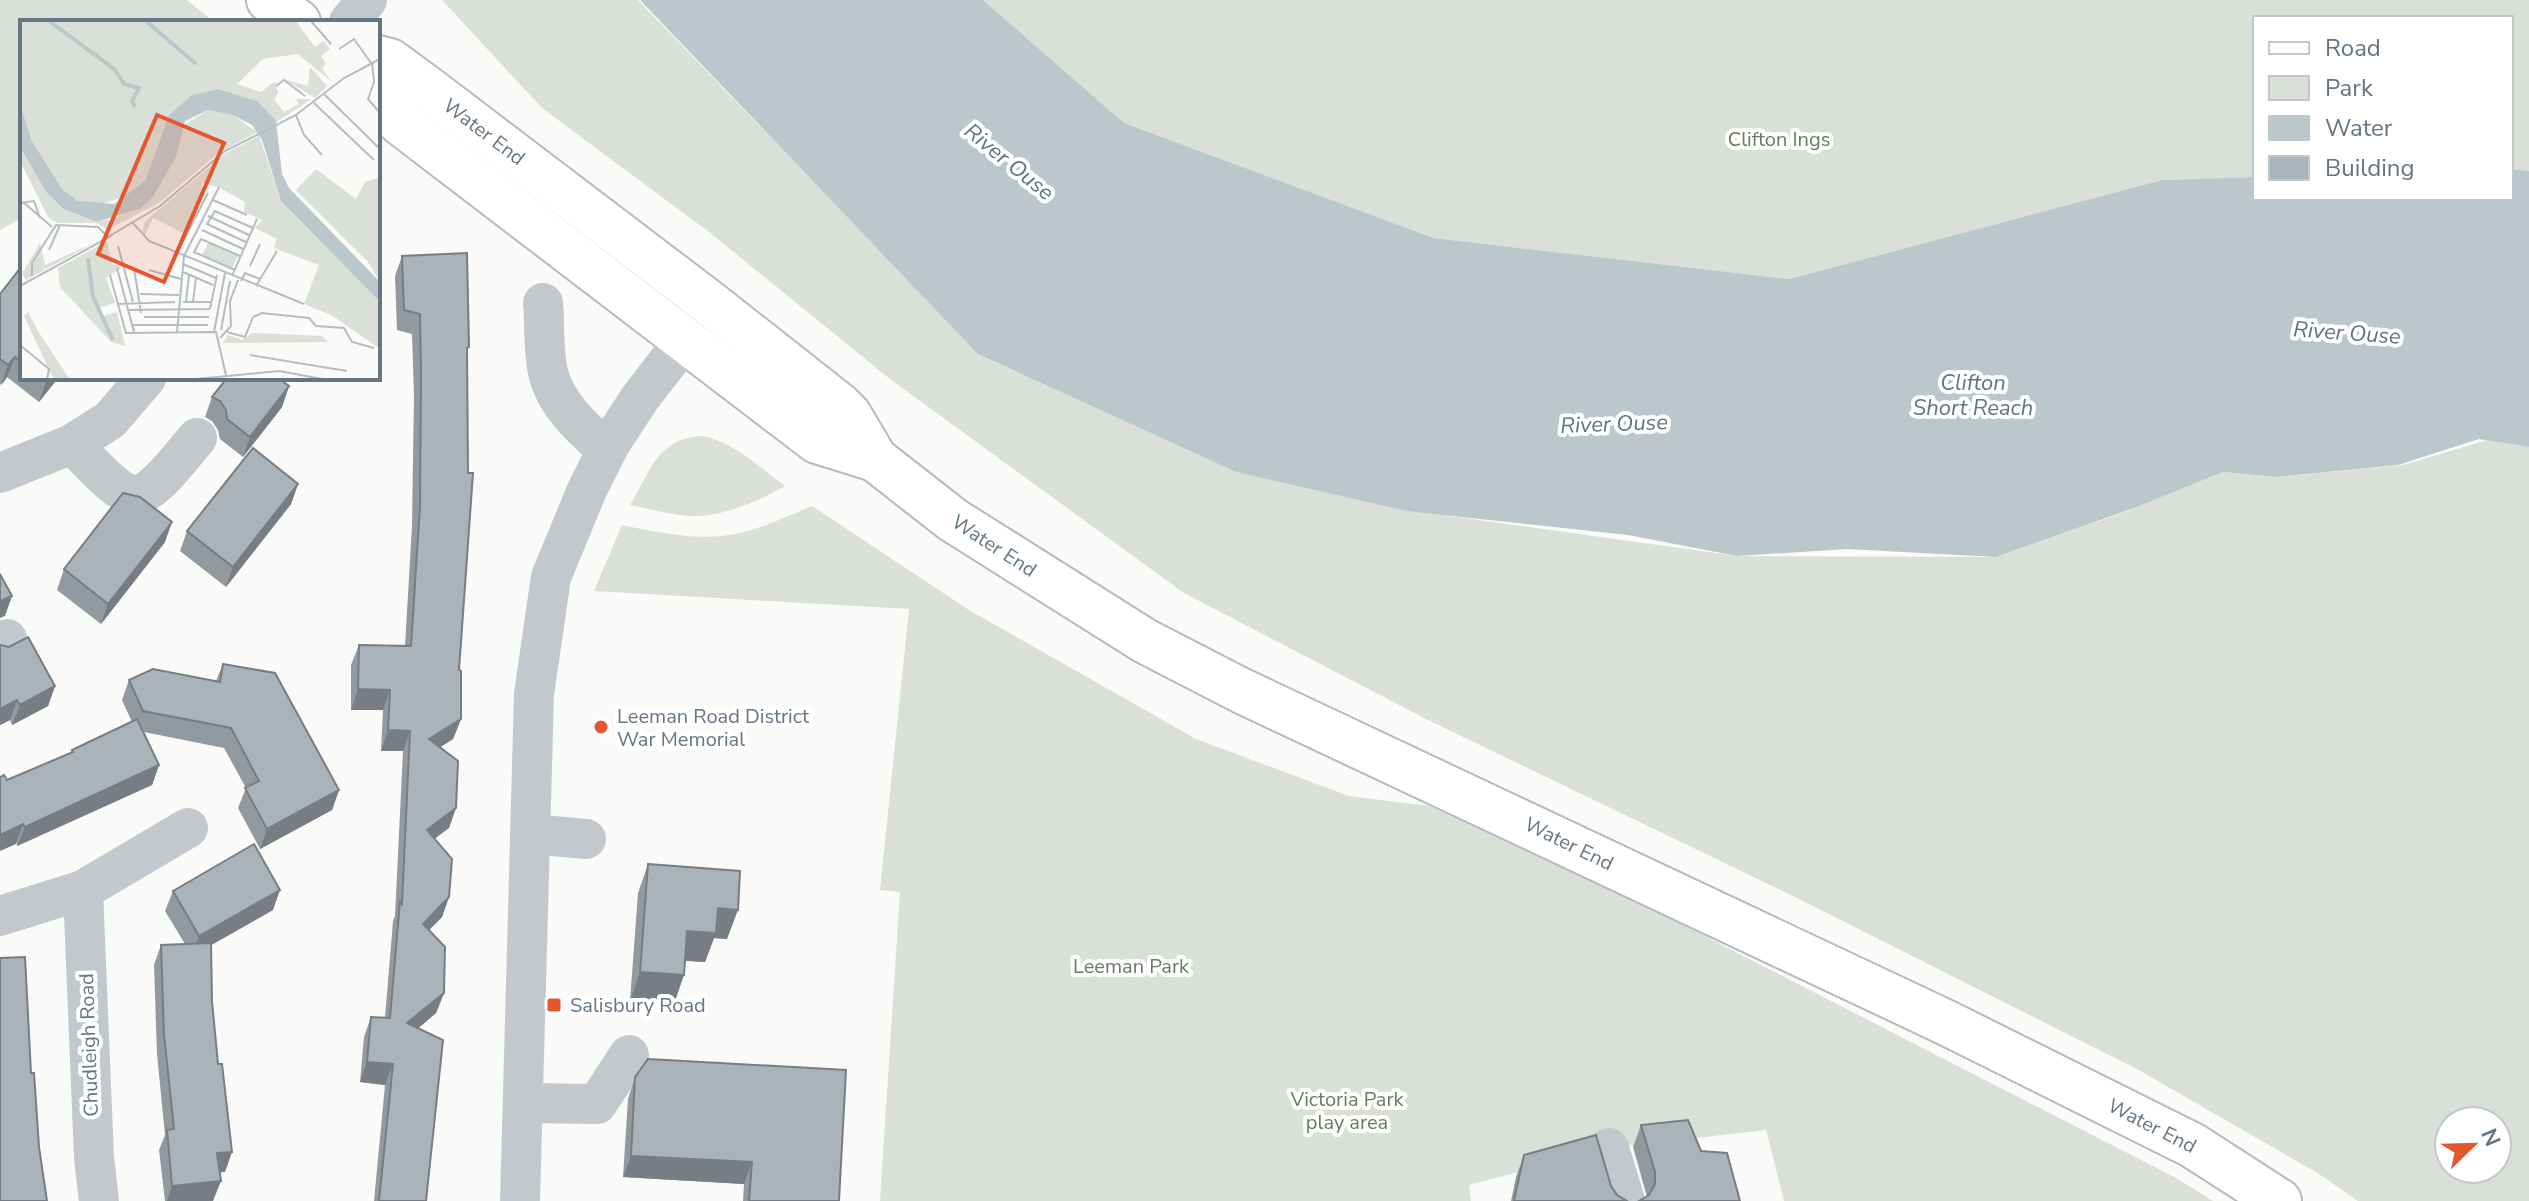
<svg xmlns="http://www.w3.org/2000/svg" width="2529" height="1201" viewBox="0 0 2529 1201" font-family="'Nunito Sans',sans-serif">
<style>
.green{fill:#dadfd7;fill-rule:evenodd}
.water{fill:#bbc7cb}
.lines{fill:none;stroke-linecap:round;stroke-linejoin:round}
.major-casing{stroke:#b5babe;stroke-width:48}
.minor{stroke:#c3c8cc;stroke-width:40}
.major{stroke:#fff;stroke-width:44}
.wall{fill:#929a9f}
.shaded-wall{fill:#777d82}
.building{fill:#aab3b9;stroke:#777d82;stroke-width:2}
.poi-dot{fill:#e4572e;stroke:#fff;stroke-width:3}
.labels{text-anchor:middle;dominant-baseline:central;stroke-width:8;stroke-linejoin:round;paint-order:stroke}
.street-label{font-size:20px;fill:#657683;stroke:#fff}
.park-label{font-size:20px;fill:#687a64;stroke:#fff}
.poi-label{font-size:20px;fill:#657683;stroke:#fff;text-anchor:start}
.water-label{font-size:22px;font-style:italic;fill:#60757c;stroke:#fff}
.inset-river{fill:none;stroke:#bbc7cb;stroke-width:4}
.inset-road{fill:none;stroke:#b5bdc2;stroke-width:2}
.view{fill:#e4572e;fill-opacity:0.15;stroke:#e4572e;stroke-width:4}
.inset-edge{fill:none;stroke:#657683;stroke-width:4}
</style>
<rect width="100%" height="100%" fill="#fafaf8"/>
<g class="green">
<polygon points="0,0 187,0 214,22 22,22 22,218 0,230"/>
<path d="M442,0H638L982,356L1236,472L1450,516L1737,556L1996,557L2125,512L2223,472L2277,477L2403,465L2487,440L2529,447V1201H2358L2319,1174L2137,1069L1799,899L1428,720L1184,593L890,379L709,232L542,108ZM2449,1121H2497V1169H2449Z"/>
<polygon points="983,0 2529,0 2529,171 2511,169 2511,18 2255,18 2255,177 2162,180 1789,279 1432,238 1124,123"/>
<path d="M704,436C736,444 759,467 785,486C760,500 729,514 700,516C677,517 652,509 630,505C652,470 657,438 704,436Z"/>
<path d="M812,506L969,610L1196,739L1349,796L1429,806L1644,905L2176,1178L2213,1201H1784L1766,1130L1609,1148L1469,1185L1471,1201H880L900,892L880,890L909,609L594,591L622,525C655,532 689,539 722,536C753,533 783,518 812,506Z"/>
</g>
<polygon class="water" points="640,0 983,0 1124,123 1433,238 1789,279 2162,180 2255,177 2255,198 2511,198 2511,169 2529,171 2529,447 2479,439 2398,465 2277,477 2223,472 2137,507 1996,557 1847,549 1737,556 1628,535 1407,511 1236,472 978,354"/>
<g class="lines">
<g class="major-casing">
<g id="major">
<polyline points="269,0 298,22"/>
<polyline points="378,58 390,61 432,92 712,305 839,405 849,415 875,459 953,520 1145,641 1242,691 1947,1023 2192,1145 2279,1201"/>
<polyline points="378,103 402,124 817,441 875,459"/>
</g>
</g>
<g class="minor">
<polyline points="349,22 367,0"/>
<path d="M543,303C545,325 543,350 548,372C555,404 583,429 607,450"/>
<path d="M72,444C86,457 115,493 134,495C152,498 185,451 197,438"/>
<polyline points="0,473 72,444 110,420 146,378"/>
<polyline points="0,644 7,639"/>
<polyline points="530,834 586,839"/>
<polyline points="83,890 94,1158 99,1201"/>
<polyline points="0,916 83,890 188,828"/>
<polyline points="523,1103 597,1104 629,1055"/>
<polyline points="1609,1148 1625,1201"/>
<polyline points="520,1201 534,694 551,577 587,490 610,444 640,398 705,314"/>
</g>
<use href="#major" class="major"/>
</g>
<g class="wall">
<polygon points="402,256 467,355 459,670 461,719 453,739 440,747 449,828 434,839 449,897 442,917 429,930 444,993 436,1013 418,1028 426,1201 374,1201 385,1085 360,1082 364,1037 371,1017 385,1018 393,921 395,916 403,751 381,751 383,710 351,710 351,665 359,645 405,646 412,526 414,395 412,334 397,330 395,276"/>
<polygon points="22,266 22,378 58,378 39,402 7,377 0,385 0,294"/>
<polygon points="289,386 282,407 243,457 220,439 218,430 212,421 205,417 212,397"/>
<polygon points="298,484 291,504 226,587 180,551 187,531"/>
<polygon points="165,542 101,624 57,590 64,569"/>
<polygon points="0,645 55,686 48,706 12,725 10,720 0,725"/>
<polygon points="223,664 339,790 332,810 260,849 238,808 246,788 224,748 144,732 159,765 152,785 17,846 7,780 71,753 72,750 132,722 122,700 129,680 216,681"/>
<polygon points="648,864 727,939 714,938 705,962 685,961 674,1004 630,1001 638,893"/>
<polygon points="173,891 273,910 211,945 212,1001 225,1172 219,1172 213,1201 165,1201 159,1150 165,1135 157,1054 154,965 161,945 185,944 165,911"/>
<polygon points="635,1077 839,1201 743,1201 744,1184 623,1177 628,1099"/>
<polygon points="1641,1125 1701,1151 1647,1197 1633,1147"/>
<polygon points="1524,1155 1611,1186 1617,1195 1627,1201 1511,1201 1516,1177"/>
</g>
<g class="shaded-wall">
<polygon points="15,357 7,377 1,386 8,365"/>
<polygon points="49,378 58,378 39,402 46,382"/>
<polygon points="289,386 282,407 243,457 250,437"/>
<polygon points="298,484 291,504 226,587 233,567"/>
<polygon points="172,522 165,542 101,624 108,604"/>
<polygon points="12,596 5,616 0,618 0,601"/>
<polygon points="55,686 48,706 12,725 20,705"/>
<polygon points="358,689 390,690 383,710 351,710"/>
<polygon points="17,700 10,720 0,725 0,709"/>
<polygon points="461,719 453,739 422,759 429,739"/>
<polygon points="388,730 410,731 403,751 381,751"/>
<polygon points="159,765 152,785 17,846 25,827"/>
<polygon points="339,790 332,810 260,849 267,829"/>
<polygon points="456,808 449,828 419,850 427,830"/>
<polygon points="23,824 16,844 0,851 0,835"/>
<polygon points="280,890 273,910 192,956 199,936"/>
<polygon points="449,897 442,917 415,944 423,924"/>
<polygon points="718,908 738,910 727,939 714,938 705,962 677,960 687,931"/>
<polygon points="640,972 684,975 674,1004 630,1001"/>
<polygon points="444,993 436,1013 400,1044 407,1023"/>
<polygon points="367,1062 393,1064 385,1085 360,1082"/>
<polygon points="232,1152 225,1172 210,1173 217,1153"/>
<polygon points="631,1156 752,1162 744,1184 623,1177"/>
<polygon points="221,1181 213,1201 167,1201 172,1186"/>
</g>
<g class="building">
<polygon points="467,253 469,347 467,348 468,473 473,473 459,670 461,671 461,719 429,739 458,761 456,808 427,830 452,859 449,897 423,924 445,947 444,993 407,1023 443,1040 426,1201 379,1201 393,1064 367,1062 371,1017 390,1018 400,901 402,904 410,731 388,730 390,690 358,689 359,645 411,646 420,506 421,374 420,314 404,310 402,256"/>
<polygon points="22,266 22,363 15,357 8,365 0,359 0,294"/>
<polygon points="227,378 278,378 289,386 250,437 227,419 226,410 220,401 212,397"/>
<polygon points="253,448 298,484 233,567 187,531"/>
<polygon points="123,493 140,497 172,522 108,604 64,569"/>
<polygon points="0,574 12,596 0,601"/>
<polygon points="28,637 55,686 20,705 17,700 0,709 0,645 9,647"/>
<polygon points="223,664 275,673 339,790 267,829 245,788 259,781 231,728 143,711 129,680 153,669 220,682"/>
<polygon points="137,719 159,765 25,827 23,824 0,835 0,777 4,775 7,780 73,752 72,750"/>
<polygon points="254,844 280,890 199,936 173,891"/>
<polygon points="648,864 740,871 738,910 718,908 716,933 687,931 684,975 640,972"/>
<polygon points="211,943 212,1001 218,1064 222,1064 232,1152 217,1153 221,1181 172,1186 167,1130 174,1129 164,1034 161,945"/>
<polygon points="25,957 31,1073 34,1073 39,1147 47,1201 0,1201 0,958"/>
<polygon points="648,1059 846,1070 839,1201 749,1201 752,1162 631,1156 635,1077"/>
<polygon points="1688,1120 1701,1151 1727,1153 1740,1201 1639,1201 1649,1195 1655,1184 1655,1172 1641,1125"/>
<polygon points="1596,1135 1611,1186 1617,1195 1627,1201 1514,1201 1524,1155"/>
</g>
<g class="poi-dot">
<circle cx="601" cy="727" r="8"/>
<rect x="546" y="997" width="16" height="16" rx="4"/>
</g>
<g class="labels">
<g class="street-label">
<text transform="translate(484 132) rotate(37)">Water End</text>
<text transform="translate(994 546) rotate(33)">Water End</text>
<text transform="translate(1569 844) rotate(26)">Water End</text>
<text transform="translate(89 1045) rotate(-92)">Chudleigh Road</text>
<text transform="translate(2152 1126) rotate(27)">Water End</text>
</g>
<g class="park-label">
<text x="1779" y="139">Clifton Ings</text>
<text x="1131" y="966">Leeman Park</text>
<text x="1347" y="1099">Victoria Park<tspan x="1347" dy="23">play area</tspan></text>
</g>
<g class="poi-label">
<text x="617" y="716">Leeman Road District<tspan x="617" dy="23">War Memorial</tspan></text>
<text x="570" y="1005">Salisbury Road</text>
</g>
<g class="water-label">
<text transform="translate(1009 162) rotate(39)">River Ouse</text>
<text transform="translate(2347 333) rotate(4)">River Ouse</text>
<text x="1973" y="383">Clifton<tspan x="1973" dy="25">Short Reach</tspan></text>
<text transform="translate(1614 424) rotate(-2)">River Ouse</text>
</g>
</g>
<g transform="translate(20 20)">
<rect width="360" height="360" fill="#fafaf8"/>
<path d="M0,0H275L295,27L303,21L310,29L301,36L306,44L302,49L312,62L278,34L243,39L217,64L241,72L255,61L258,73L254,79L264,92L279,84L276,79H292L256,102L237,81L198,69L172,75L149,95L125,161L111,175L78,185L58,181L42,169L12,121L0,84ZM290,47L307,66L295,78L264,59L288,66ZM188,90L213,95L237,112L197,134L139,183L87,210L77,203H37L28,197L0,141V127L26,172L42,189L77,202L94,199L133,177L156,137L161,107ZM239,116L261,181L360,282V329L313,296L284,284L299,245L254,228L257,219L235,208L242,200L224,192L225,182L200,168L182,163L181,182L165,214L133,198L125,215L122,212L125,201L206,133ZM296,149L336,179L345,162L360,157V262L348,242L276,170ZM87,221L92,244L103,247L86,258L95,283L79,288L84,296L97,292L105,326L91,322L40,267L38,248ZM76,222L6,260L2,254L20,223L25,245ZM188,223L218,236L212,248L182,235ZM8,292L18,311L50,360H34L4,296ZM232,313L302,316L308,322L203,323L208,315L222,320Z" fill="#dadfd7"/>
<path d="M198,69L237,81L256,101L262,154L269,168L360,262V282L261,181L242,120L232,105L213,95L188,90L165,101L156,137L133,177L121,188L77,202L43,189L26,172L0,127V84L12,121L42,169L58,181L94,184L125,161L149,95L172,75Z" fill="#bbc7cb"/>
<path class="inset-river" d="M28,0L94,49L104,64L119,68L112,81L115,87M125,0L176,44M68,238L73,277L93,320"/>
<path class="inset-road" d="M290,0L311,24M319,29L334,19L351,43M352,42L354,62L348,79L360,93M256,66L264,60L285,76M304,74L360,129M294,83L354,140M276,95L284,115L302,135M193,180L227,195M3,182L32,207M0,183L14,181L20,198M188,196L229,215M112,202L129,221L284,284M182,210L223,229M88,217L140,186L205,131L276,95L324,58L360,39M226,222L187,204L195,191L233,208M98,226L113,282M29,230L40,205M157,233L188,173M163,244L196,258M230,246L240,224M97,248L114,312M114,248L121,293M129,250L161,259M215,250L174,232L181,219L220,236M163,252L193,265M90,255L106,313L196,312L206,355M12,256V243L36,205L78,207L88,217M212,256L237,199M221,261L225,253L240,259M0,266L91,216M236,266L257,231M120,274L159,275M163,282H191M166,282L169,255M173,282L176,258M97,284L155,282M190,289L197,255M107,290L190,289M124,297H189M112,305H188M201,310L210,261M157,312L164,236L199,167M194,312L205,253M207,312L225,317L233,297L242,293L289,298L296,306L324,308L332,322L354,328M200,318L211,306L210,281L218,260M0,325L29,349L27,360M230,335L327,351M166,360L259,351L308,360"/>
<path class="view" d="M137,95L204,123L144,262L78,234Z"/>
<rect width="360" height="360" class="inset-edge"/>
</g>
<rect x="2253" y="16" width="260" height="184" fill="#ffffff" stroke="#c1c8cd" stroke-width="2"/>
<rect x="2269" y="42" width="40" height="12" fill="#ffffff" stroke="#c1c8cd" stroke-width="2"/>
<text x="2325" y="56" font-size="24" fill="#657683">Road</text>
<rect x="2269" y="76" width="40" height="24" fill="#dadfd7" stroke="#c1c8cd" stroke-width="2"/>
<text x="2325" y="96" font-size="24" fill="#657683">Park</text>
<rect x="2269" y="116" width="40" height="24" fill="#bbc7cb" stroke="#c1c8cd" stroke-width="2"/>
<text x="2325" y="136" font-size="24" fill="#657683">Water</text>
<rect x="2269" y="156" width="40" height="24" fill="#aab3b9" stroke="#c1c8cd" stroke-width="2"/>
<text x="2325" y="176" font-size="24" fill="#657683">Building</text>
<g transform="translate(2473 1145) rotate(67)"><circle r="38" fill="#ffffff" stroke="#c1c8cd" stroke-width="2"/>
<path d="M0-6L14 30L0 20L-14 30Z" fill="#e4572e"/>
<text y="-12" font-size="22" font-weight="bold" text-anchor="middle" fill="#657683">N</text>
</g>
</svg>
